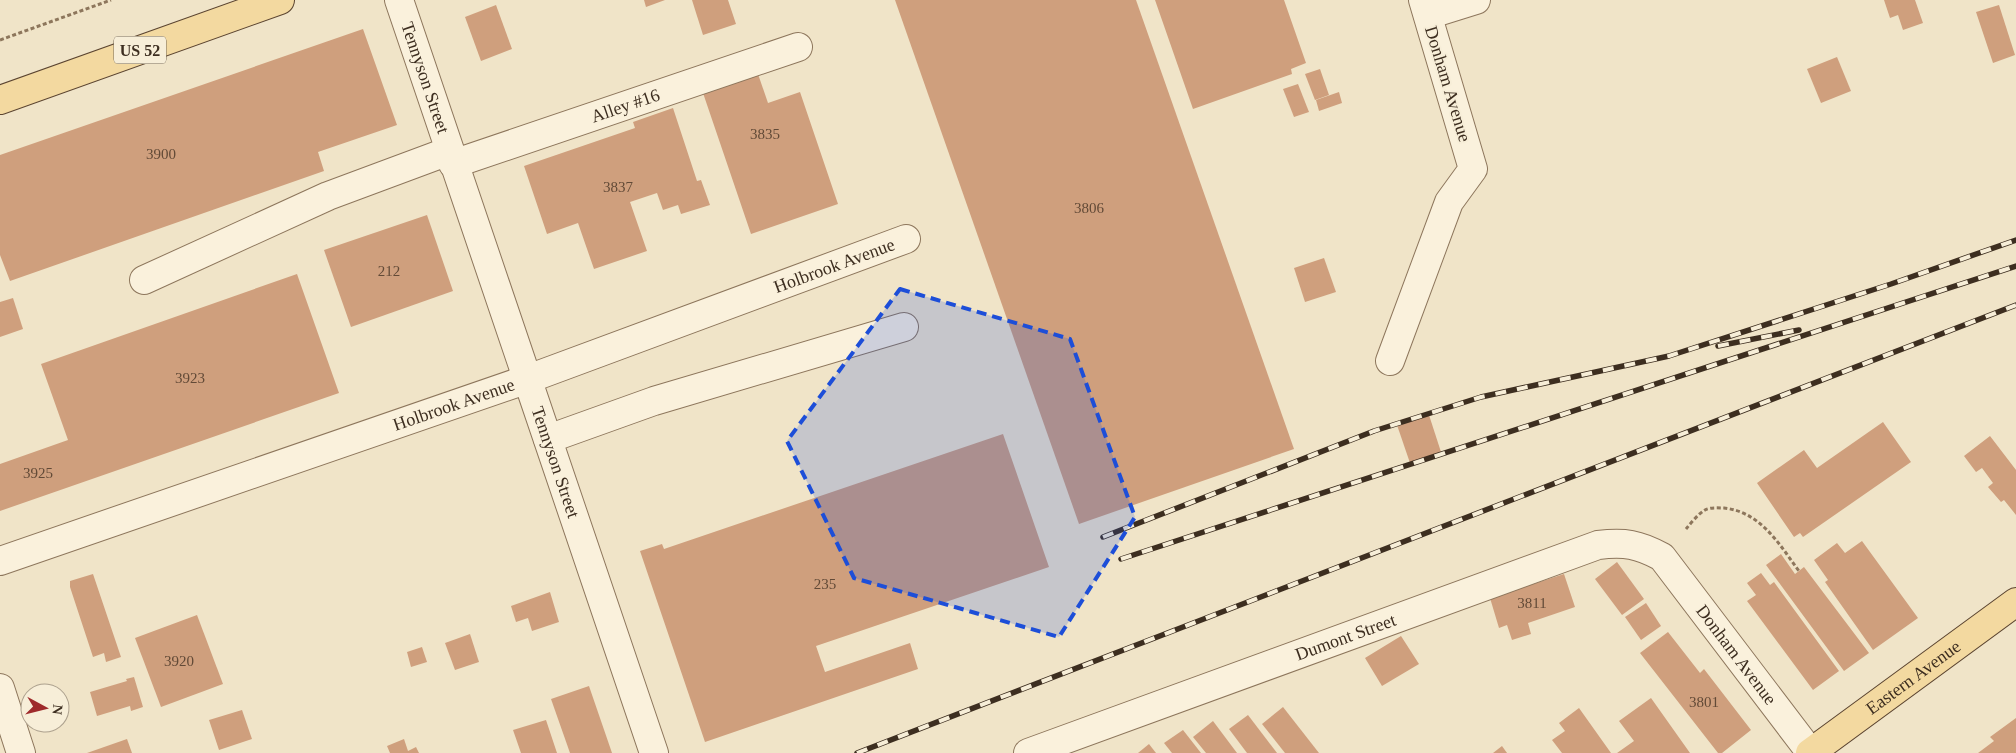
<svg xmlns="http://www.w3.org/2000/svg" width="2016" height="753" viewBox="0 0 2016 753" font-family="'Times New Roman',serif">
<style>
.building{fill:#cf9f7d}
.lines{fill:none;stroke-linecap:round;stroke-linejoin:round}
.minor-casing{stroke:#8d765c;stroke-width:30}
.major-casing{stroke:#5b4430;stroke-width:30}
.path{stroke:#8d765c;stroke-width:3;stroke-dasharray:4 2.5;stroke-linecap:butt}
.minor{stroke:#faf1dc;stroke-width:28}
.major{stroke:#f3d9a0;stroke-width:28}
.rail-casing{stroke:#3d2e20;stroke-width:5.5}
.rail{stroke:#f7eed8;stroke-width:4;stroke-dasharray:11;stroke-linecap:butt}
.marked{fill:#1d4ed8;fill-opacity:0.2;stroke:#1d4ed8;stroke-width:4;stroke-dasharray:10 6;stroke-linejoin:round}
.labels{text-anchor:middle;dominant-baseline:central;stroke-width:4;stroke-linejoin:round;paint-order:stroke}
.number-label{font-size:15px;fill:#624a37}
.shield{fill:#f7eed8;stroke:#756857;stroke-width:1}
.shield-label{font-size:16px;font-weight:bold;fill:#3d2e20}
.street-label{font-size:18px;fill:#3d2e20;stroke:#f7eed8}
</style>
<rect width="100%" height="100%" fill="#f0e4c8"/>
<g class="building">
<polygon points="644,0 665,0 646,7"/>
<polygon points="692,0 728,0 736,24 703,35"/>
<polygon points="895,0 1136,0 1294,449 1079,524"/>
<polygon points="1155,0 1284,0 1306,63 1291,69 1292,74 1193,109"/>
<polygon points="1884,0 1915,0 1923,23 1903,30 1898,15 1890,18"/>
<polygon points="496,5 512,49 481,61 465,17"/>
<polygon points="1999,5 2015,55 1993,63 1976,12"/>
<polygon points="363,29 397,125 318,152 324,171 10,281 0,255 0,155"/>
<polygon points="1837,57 1851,91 1821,103 1807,69"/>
<polygon points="1320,69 1329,95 1315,100 1305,74"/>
<polygon points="758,74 768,103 800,92 838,204 751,234 703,93"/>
<polygon points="1298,84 1309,112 1294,117 1283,89"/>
<polygon points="1339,92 1342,103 1319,111 1316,100"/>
<polygon points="673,108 697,181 701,180 710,205 681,214 678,205 663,210 657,193 630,202 647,251 594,269 578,223 547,234 524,166 635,128 633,122"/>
<polygon points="427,215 453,291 351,327 324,250"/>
<polygon points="1324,258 1336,292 1305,302 1294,268"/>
<polygon points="297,274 339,393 0,511 0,464 68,440 41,364"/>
<polygon points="13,298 23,329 0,337 0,302"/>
<polygon points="1429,415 1441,452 1410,463 1397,425"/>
<polygon points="1883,422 1911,462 1803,537 1800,533 1794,537 1757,483 1804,450 1817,468"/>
<polygon points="1003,434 1049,567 816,646 825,672 910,643 918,669 705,742 640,551 662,544 664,549"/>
<polygon points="1990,436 2016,470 2016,515 2004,500 2001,502 1988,487 1993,483 1982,468 1976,472 1964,456"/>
<polygon points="1862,541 1918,618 1873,650 1825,582 1828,580 1814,560 1837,543 1845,553"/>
<polygon points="1781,554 1795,574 1804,567 1869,653 1844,671 1766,565"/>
<polygon points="1617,562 1644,599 1622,615 1595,579"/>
<polygon points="1761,573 1770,585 1774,582 1839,671 1813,690 1747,601 1756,595 1747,583"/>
<polygon points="93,574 121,657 106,662 104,653 93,657 70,587 70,581"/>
<polygon points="1564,574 1575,607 1528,623 1531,634 1512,640 1507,625 1499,628 1490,598"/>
<polygon points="550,592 559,622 532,631 528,618 516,622 511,606"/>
<polygon points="1646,603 1661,626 1641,640 1625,617"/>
<polygon points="197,615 223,684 161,707 135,638"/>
<polygon points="1668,632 1700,673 1704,669 1751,730 1722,753 1718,753 1640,653"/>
<polygon points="470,634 479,662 455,670 445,643"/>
<polygon points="1401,636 1419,664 1382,686 1365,658"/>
<polygon points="422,647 427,662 411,667 407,652"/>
<polygon points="134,677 143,707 131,711 130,706 97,716 90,692 127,681 126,679"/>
<polygon points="589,686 612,753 570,753 551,699"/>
<polygon points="1651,698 1690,753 1617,753 1634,741 1619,721"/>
<polygon points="1283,707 1319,753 1285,753 1262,724"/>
<polygon points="1579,708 1611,753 1562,753 1552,740 1565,731 1559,723"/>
<polygon points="242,710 252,739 219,750 209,720"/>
<polygon points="1248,715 1277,753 1247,753 1229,729"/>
<polygon points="2016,718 2016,753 1978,753 1994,741 1990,737"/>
<polygon points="546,720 557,753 521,753 513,730"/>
<polygon points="1213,721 1237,753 1206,753 1193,737"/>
<polygon points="1183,730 1201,753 1172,753 1164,743"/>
<polygon points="127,739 132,753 87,753"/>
<polygon points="404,739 408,751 416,747 419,753 390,753 387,746"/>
<polygon points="1149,744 1156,753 1138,753"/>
<polygon points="1502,746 1507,753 1493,753"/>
</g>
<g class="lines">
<g class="minor-casing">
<g id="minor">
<path id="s1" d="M399,0L654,753"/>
<polyline points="1428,15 1476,0"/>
<path id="s2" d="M453,164L798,47"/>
<polyline points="144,280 328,196 449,151"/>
<polyline points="1390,361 1449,202 1473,169 1423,0"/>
<polyline points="548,439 654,401 904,327"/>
<path id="s3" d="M0,561L528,379L906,239"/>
<polyline points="0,688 21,753"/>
<path id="s4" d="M1028,753L1598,545C1625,542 1638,544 1662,557L1811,753"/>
</g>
</g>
<g class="major-casing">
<g id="major">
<polyline points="0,100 280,0"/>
<path id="s5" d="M1810,753L2016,602"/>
</g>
</g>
<g class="path">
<polyline points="0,40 111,0"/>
<path d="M1686,529C1691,523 1698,514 1705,510C1710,507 1719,508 1724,508C1761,512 1779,544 1799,571"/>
</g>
<use href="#minor" class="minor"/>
<use href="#major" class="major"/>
<g class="rail-casing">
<g id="rail">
<polyline points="1718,346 1799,330"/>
<polyline points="1103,537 1374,431 1481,397 1669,356 1891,284 2016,240"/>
<polyline points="1121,559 2016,266"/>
<polyline points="857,753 2016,305"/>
</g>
</g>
<use href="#rail" class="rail"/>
</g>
<path class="marked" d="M900,289L1070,339L1135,517L1059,637L854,578L787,441Z"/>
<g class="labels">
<g class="number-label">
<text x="765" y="134">3835</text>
<text x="161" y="154">3900</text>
<text x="618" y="187">3837</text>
<text x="1089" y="208">3806</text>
<text x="389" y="271">212</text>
<text x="190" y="378">3923</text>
<text x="38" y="473">3925</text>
<text x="825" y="584">235</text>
<text x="1532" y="603">3811</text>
<text x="179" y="661">3920</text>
<text x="1704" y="702">3801</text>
</g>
<rect class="shield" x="114" y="36.5" width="52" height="27" rx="4"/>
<g class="shield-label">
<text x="140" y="50">US 52</text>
</g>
<g class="street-label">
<text stroke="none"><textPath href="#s1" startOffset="82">Tennyson Street</textPath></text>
<text transform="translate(1448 84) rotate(73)">Donham Avenue</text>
<text stroke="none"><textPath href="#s2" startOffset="182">Alley #16</textPath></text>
<text stroke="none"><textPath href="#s3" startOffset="885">Holbrook Avenue</textPath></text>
<text stroke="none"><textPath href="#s3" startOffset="480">Holbrook Avenue</textPath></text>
<text stroke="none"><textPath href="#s1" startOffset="488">Tennyson Street</textPath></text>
<text stroke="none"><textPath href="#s4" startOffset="338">Dumont Street</textPath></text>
<text stroke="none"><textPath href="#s4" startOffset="796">Donham Avenue</textPath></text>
<text stroke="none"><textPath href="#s5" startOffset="128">Eastern Avenue</textPath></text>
</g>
</g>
<g transform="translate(45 708) rotate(97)"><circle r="24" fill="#f7eed8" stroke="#ada18e"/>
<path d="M0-4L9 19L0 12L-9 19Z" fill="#9e2a2b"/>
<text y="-8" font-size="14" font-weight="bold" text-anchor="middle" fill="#3d2e20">N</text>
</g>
</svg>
